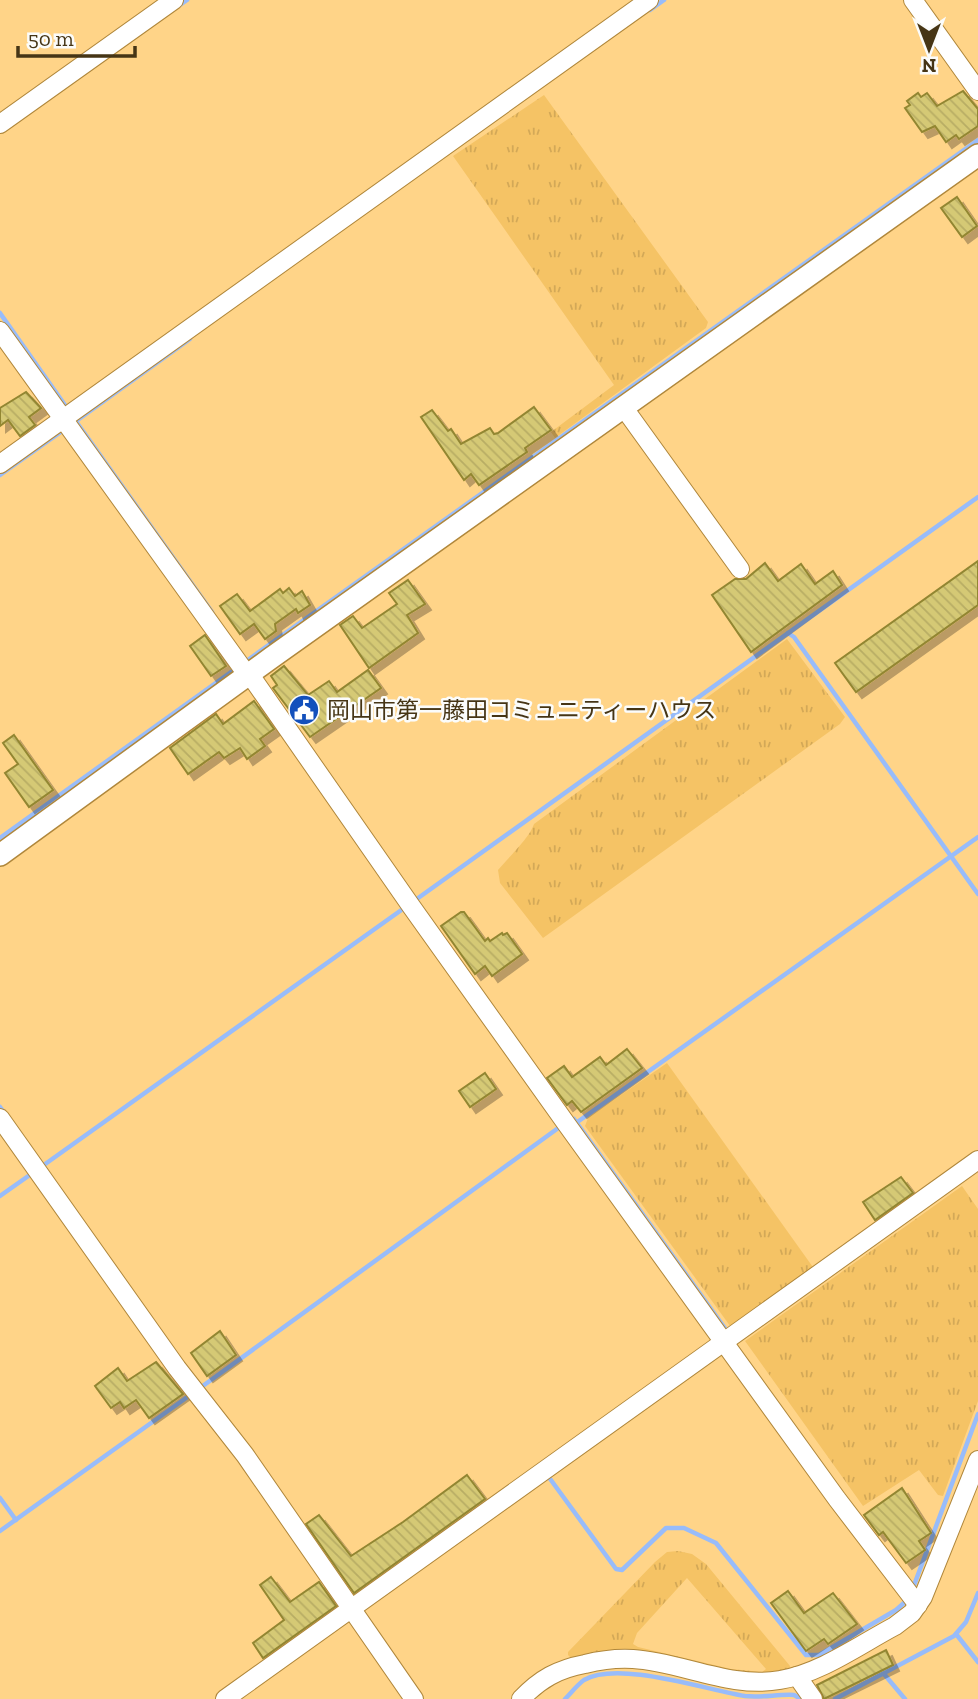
<svg xmlns="http://www.w3.org/2000/svg" width="978" height="1699" viewBox="0 0 978 1699" font-family="'Zilla Slab','Noto Sans JP',serif">
<style>
.grass{fill:url(#grass-tufts);fill-rule:evenodd}
.lines{fill:none;stroke-linecap:round;stroke-linejoin:round}
.stream{stroke:#98bcfa;stroke-width:4.5}
.building{fill:url(#building-back-hatch);stroke:#928631;stroke-width:2;filter:url(#shadow)}
.minor-casing{stroke:#b0873b;stroke-width:20}
.tertiary-casing{stroke:#b0873b;stroke-width:24}
.minor{stroke:#fff;stroke-width:18}
.tertiary{stroke:#fff;stroke-width:21}
.labels{text-anchor:middle;dominant-baseline:central;stroke-width:5;stroke-linejoin:round;paint-order:stroke}
.poi-label{font-size:23px;fill:#463515;stroke:#fbfcfb;text-anchor:start}
</style>
<defs>
<pattern id="grass-tufts" width="24" height="20" patternUnits="userSpaceOnUse" patternTransform="scale(1.75)"><rect width="24" height="20" fill="#f5c365"/><path d="M3 7l-1-3M5 7V3M7 7l1-3M15 17l-1-3M17 17v-4M19 17l1-3" fill="none" stroke="#d3a857"/></pattern>
<pattern id="building-back-hatch" width="6" height="6" patternUnits="userSpaceOnUse" patternTransform="scale(1.75)"><rect width="6" height="6" fill="#d5c975"/><path d="M-1 5l2 2M0 0l6 6M5-1l2 2" fill="none" stroke="#b8ad64"/></pattern>
<filter id="shadow"><feDropShadow dx="6" dy="6" stdDeviation="0" flood-color="#0004"/></filter>
</defs>
<rect width="100%" height="100%" fill="#ffd488"/>
<g class="grass">
<polygon points="544,95 708,322 706,328 555,438 551,432 614,385 453,156"/>
<path d="M787,639L845,717L840,724L543,938L500,883L498,870C509,857 530,837 534,824Z"/>
<polygon points="667,1063 815,1270 733,1330 585,1126 588,1118"/>
<polygon points="962,1186 978,1209 978,1401 943,1496 938,1495 919,1470 863,1506 745,1341"/>
<path d="M678,1551L692,1554L706,1564L790,1666L789,1671L780,1673H738L579,1657L571,1658L568,1655V1652L655,1562L667,1552ZM687,1578L766,1669L762,1672L731,1669L638,1647L633,1644L637,1633Z"/>
</g>
<g class="lines">
<g class="stream">
<polyline points="177,7 187,0"/>
<polyline points="650,10 664,0"/>
<polyline points="0,313 67,408"/>
<polyline points="75,420 212,612"/>
<polyline points="72,424 190,339"/>
<polyline points="0,475 65,429"/>
<polyline points="788,633 794,637 978,894"/>
<polyline points="245,662 978,140"/>
<polyline points="0,838 238,667"/>
<polyline points="414,901 978,497"/>
<polyline points="0,1107 6,1115"/>
<polyline points="574,1119 729,1334"/>
<polyline points="576,1123 978,837"/>
<polyline points="41,1167 407,906"/>
<polyline points="0,1196 34,1172"/>
<polyline points="200,1388 561,1126"/>
<polyline points="548,1476 616,1569 622,1570 666,1528 684,1528 716,1543 806,1655 819,1655 896,1610 905,1602"/>
<polyline points="0,1498 16,1520"/>
<polyline points="0,1531 193,1393"/>
<polyline points="913,1588 978,1414"/>
<polyline points="956,1634 978,1662"/>
<polyline points="884,1674 905,1699"/>
<path d="M565,1699C571,1693 577,1685 584,1680C618,1660 707,1690 745,1696C762,1698 778,1694 794,1695L801,1699"/>
<polyline points="835,1699 954,1636 966,1622 978,1593"/>
</g>
</g>
<g class="building">
<polygon points="963,91 978,109 978,126 959,139 956,135 946,142 935,126 922,132 905,108 910,105 907,101 918,93 921,97 927,93 937,106"/>
<polygon points="957,197 977,226 962,237 941,208"/>
<polygon points="26,392 41,408 29,417 35,425 20,436 8,420 0,426 0,408"/>
<polygon points="534,407 551,430 525,448 527,452 479,485 471,474 464,480 421,417 432,410 448,431 451,429 461,444 490,428 494,434 498,433"/>
<polygon points="978,561 978,605 856,692 835,663"/>
<polygon points="765,563 778,581 801,564 815,584 833,571 842,585 751,652 712,595 735,579 746,579"/>
<polygon points="408,580 425,604 407,615 418,633 369,668 340,625 353,616 362,628 397,604 389,593"/>
<polygon points="289,588 295,596 302,591 310,605 298,613 296,609 275,624 276,631 265,639 254,624 240,634 220,606 237,594 250,611 280,589 283,593"/>
<polygon points="205,635 226,666 211,676 190,646"/>
<polygon points="284,666 308,695 329,681 337,692 368,670 381,688 310,737 273,688 277,685 271,676"/>
<polygon points="254,701 274,729 260,739 265,746 247,759 240,748 224,758 219,752 188,774 170,748 216,714 223,724"/>
<polygon points="14,735 53,790 29,807 5,773 18,764 3,743"/>
<polygon points="461,912 464,912 485,941 488,938 490,941 502,933 503,935 507,933 522,954 492,976 485,966 475,974 441,926"/>
<polygon points="627,1049 642,1068 581,1112 572,1101 567,1105 547,1078 564,1066 572,1077 600,1057 606,1065"/>
<polygon points="485,1073 496,1089 470,1107 459,1091"/>
<polygon points="901,1177 913,1193 875,1220 863,1202"/>
<polygon points="220,1331 236,1355 207,1376 191,1353"/>
<polygon points="156,1362 183,1394 149,1418 136,1400 124,1408 120,1402 111,1408 95,1386 118,1368 127,1381"/>
<polygon points="467,1475 485,1499 354,1593 306,1524 319,1515 351,1556 403,1522"/>
<polygon points="902,1488 931,1533 919,1541 925,1550 906,1563 883,1532 879,1535 864,1515"/>
<polygon points="271,1577 290,1602 319,1582 336,1606 263,1658 253,1643 284,1620 260,1585"/>
<polygon points="788,1591 804,1613 833,1593 857,1624 828,1644 824,1639 806,1651 771,1603"/>
<polygon points="886,1650 893,1665 824,1699 817,1685"/>
</g>
<g class="lines">
<g class="minor-casing">
<g id="minor">
<polyline points="913,0 978,91"/>
<polyline points="0,124 174,0"/>
<polyline points="0,331 243,669 255,682 411,906 565,1122 837,1499 918,1605"/>
<polyline points="624,408 740,569"/>
<polyline points="0,464 649,0"/>
<polyline points="0,1118 177,1368 245,1455 414,1699"/>
<polyline points="797,1676 813,1699"/>
<polyline points="225,1699 978,1160"/>
<path d="M521,1699C540,1679 558,1669 585,1664C601,1660 617,1658 633,1659C682,1662 730,1689 780,1680C821,1673 859,1645 895,1626L912,1613L923,1597L978,1460"/>
</g>
</g>
<g class="tertiary-casing">
<polyline id="tertiary" points="0,855 271,658 978,155"/>
</g>
<use href="#minor" class="minor"/>
<use href="#tertiary" class="tertiary"/>
</g>
<defs>
<g id="civic-disc" transform="scale(1.575)"><circle r="9.5" fill="#1350bc" stroke="#fbfcfb"/><path d="M-.6-6.5H3V-4.5H.6V-3L4-1V1h2V6H-6V1h2V-1L-.6-3ZM-1.2 2.5V6h2.4V2.5Z" fill="#fff"/></g>
</defs>
<g fill-rule="evenodd">
<use href="#civic-disc" x="304" y="710"/>
</g>
<g class="labels">
<g class="poi-label">
<text x="327" y="710">岡山市第一藤田コミュニティーハウス</text>
</g>
</g>
<g transform="translate(929 49) rotate(180)" stroke="#fbfcfb" stroke-width="5" paint-order="stroke">
<path d="M0-5L12 26L0 18L-12 26Z" fill="#463515"/>
<text y="-10" font-size="19" font-weight="bold" text-anchor="middle" fill="#463515">N</text>
</g>
<path d="M18 46v10h117v-10" fill="none" stroke="#463515" stroke-width="3.5"/>
<text x="28" y="46" font-size="21" fill="#463515" stroke="#fbfcfb" stroke-width="5" paint-order="stroke">50 m</text>
</svg>
